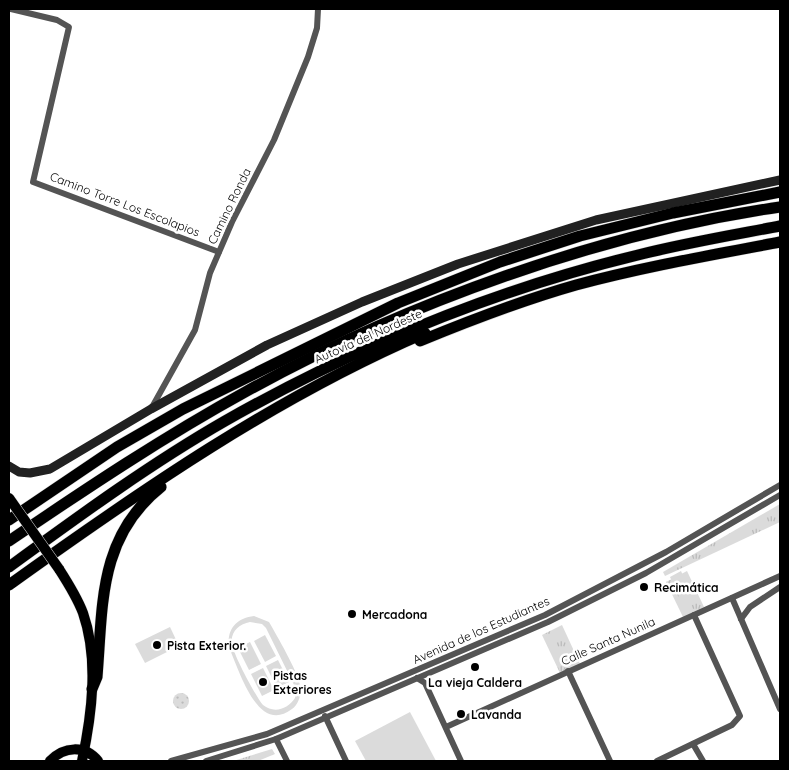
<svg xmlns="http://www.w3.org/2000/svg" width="789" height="770" viewBox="0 0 789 770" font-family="Quicksand,sans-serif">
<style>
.grass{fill:url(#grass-dots)}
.park{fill:url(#park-tufts)}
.garden{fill:#dbdbdb;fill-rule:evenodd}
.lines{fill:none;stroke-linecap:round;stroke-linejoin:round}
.primary-casing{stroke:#dbdbdb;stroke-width:11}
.motorway-casing{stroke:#dbdbdb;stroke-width:12}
.minor{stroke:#545454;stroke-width:6}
.secondary{stroke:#212121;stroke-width:9}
.primary{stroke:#000;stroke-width:10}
.motorway{stroke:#000;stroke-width:11}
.primary-bridge-casing{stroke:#dbdbdb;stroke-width:11;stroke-linecap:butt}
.primary-bridge{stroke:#000;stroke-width:10}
.poi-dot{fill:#000;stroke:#fff;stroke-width:2}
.labels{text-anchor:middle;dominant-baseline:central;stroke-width:5;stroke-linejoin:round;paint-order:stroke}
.street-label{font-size:12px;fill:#000;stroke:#fff}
.poi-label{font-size:12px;font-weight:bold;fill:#000;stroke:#fff;text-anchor:start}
</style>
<defs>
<pattern id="grass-dots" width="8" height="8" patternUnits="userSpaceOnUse" patternTransform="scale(1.25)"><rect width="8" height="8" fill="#dbdbdb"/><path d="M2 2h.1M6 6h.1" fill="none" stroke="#bababa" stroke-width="1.8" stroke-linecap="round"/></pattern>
<pattern id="park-tufts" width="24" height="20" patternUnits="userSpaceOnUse" patternTransform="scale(1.25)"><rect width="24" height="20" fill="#dbdbdb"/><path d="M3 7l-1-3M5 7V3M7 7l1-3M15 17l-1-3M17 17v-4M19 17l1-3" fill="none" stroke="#bababa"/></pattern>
</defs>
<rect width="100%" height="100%" fill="#fff"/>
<circle class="grass" cx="181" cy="701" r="8"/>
<g class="park">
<polygon points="780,504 780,522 665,576 663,572"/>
<polygon points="687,571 704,607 683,617 666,582"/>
<polygon points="562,625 580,664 560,673 542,635"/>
<polygon points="272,749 275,754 258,761 233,761"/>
</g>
<g class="garden">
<polygon points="681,571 692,596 681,601 670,577"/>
<path d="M254,616L269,622C277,636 297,670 300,685C302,693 299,704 292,709C258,735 240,672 230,650C225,632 235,618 254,616ZM250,622L262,624L266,628L296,689L295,698C288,709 274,714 263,705C255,695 234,656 232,644C230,632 239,624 250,622Z"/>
<polygon points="170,627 179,646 145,663 135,644"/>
<polygon points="265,635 276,656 265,662 254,641"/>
<polygon points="250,642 261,664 249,670 238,648"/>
<polygon points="278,660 289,682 277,688 266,666"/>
<polygon points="263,668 274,690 262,696 251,674"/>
<polygon points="410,712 436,761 366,761 355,741"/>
</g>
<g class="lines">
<g class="primary-casing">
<g id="primary">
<path d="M59,569C68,583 77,597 83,613C99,659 92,714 82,761"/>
<path d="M50,761C64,746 85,745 98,761"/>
</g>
</g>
<g class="motorway-casing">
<g id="motorway">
<path d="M420,341C471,320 523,300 576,285C643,267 712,255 780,242"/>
<polyline points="9,520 117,447 183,409 398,303 500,262 580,236 673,213 780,192"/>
<path d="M9,541C87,488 165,436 247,391C406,303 601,233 780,207"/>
<path d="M9,567C79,516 150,464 225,421C354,348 494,290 638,255C685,243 733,235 780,226"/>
<path d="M9,585C140,491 276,397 425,333"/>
<path d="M92,689L97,677C103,605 98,537 161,487"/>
</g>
</g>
<g class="minor">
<polyline points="11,9 57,20 69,27 33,182 219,252"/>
<polyline points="151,409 195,330 210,273 232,222 274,140 308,57 317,28 318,9"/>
<polyline points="732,598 780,709"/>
<polyline points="741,619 750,607 780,587"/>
<polyline points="568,671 610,761"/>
<polyline points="417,678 425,683 461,761"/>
<polyline points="325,716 346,761"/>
<polyline points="446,727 780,576"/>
<polyline points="276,739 287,761"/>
<polyline points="693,744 703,761"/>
<polyline points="171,761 267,734 545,615 666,552 780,485"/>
<polyline points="206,761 276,739 548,622 646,573 780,495"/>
<polyline points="657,761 732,725 740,716 694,615"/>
</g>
<polyline class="secondary" points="9,466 19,472 30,473 50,469 151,409 267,345 362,302 458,264 596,220 780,180"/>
<use href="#primary" class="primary"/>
<use href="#motorway" class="motorway"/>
<g class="primary-bridge-casing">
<polyline id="primary-bridge" points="9,498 59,569"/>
</g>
<use href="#primary-bridge" class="primary-bridge"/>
</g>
<g class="poi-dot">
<circle cx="644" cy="587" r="5"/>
<circle cx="352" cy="614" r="5"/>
<circle cx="157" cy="645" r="5"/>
<circle cx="475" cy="667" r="5"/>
<circle cx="263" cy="682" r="5"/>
<circle cx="461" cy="714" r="5"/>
</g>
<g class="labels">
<g class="street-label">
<text transform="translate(125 204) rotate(21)">Camino Torre Los Escolapios</text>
<text transform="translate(229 206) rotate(-64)">Camino Ronda</text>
<text transform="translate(368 336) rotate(-24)">Autovía del Nordeste</text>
<text transform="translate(481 630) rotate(-24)">Avenida de los Estudiantes</text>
<text transform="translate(608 641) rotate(-24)">Calle Santa Nunila</text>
</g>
<g class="poi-label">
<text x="654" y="587">Recimática</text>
<text x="362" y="614">Mercadona</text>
<text x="167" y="645">Pista Exterior.</text>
<text x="273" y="675">Pistas<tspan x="273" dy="14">Exteriores</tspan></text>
<text x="475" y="682" text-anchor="middle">La vieja Caldera</text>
<text x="471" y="714">Lavanda</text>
</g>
</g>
<rect width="789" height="770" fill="none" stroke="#000000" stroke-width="20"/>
</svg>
